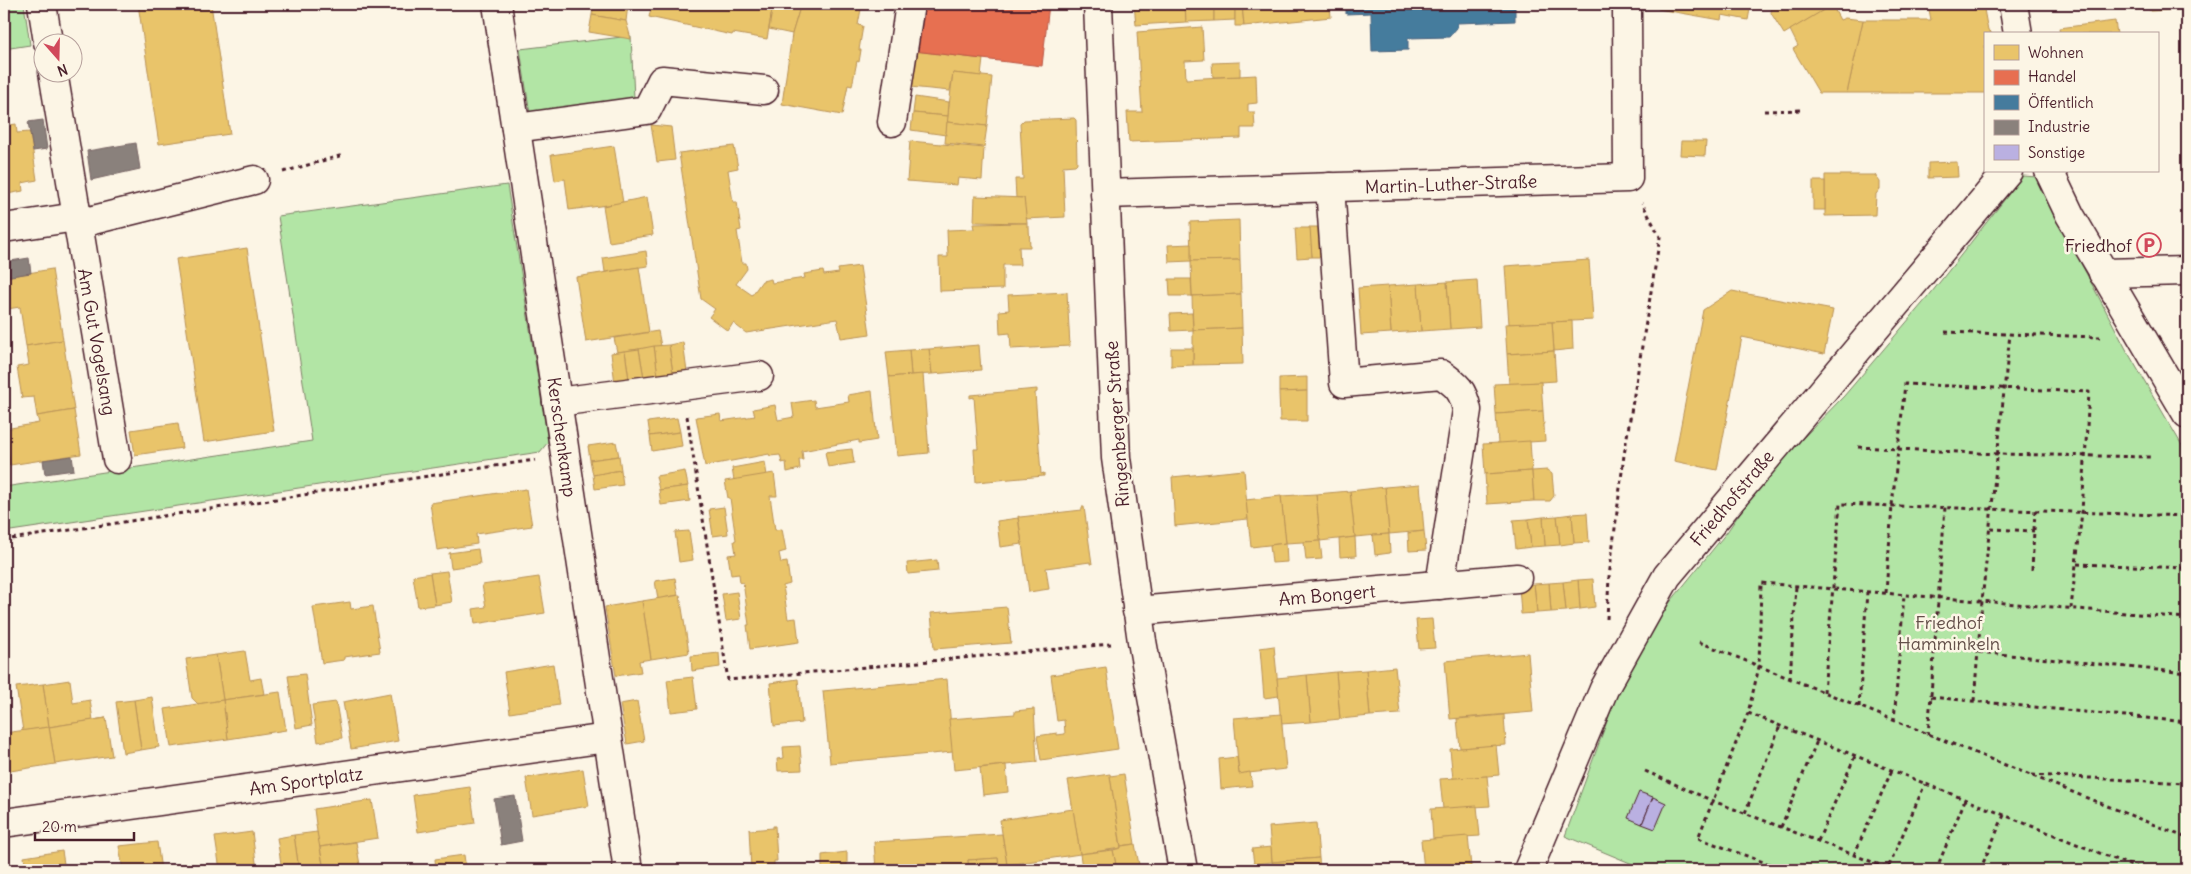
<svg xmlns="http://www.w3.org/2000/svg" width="2191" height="874" viewBox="0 0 2191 874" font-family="Delius,sans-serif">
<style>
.green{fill:#b2e5a5;stroke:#7e8268}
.homes{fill:#e9c46a;stroke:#b99257}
.shops{fill:#e76f51;stroke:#b85746}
.public{fill:#457b9d;stroke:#465f7b}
.industry{fill:#8a817c;stroke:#776464}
.building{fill:#bab0e1;stroke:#4a1f2b}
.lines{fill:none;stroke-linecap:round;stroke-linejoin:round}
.minor-casing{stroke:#4a1f2b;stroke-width:31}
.path{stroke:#4a1f2b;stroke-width:3;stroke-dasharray:4 4;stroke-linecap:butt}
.minor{stroke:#fcf5e5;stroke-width:28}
.labels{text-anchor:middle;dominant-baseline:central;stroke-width:5;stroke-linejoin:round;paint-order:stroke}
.street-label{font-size:18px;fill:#4a1f2b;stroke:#fcf5e5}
.poi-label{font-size:18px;fill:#4a1f2b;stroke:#fcf5e5;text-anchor:end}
.park-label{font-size:18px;fill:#64504a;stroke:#fcf5e5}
</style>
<rect width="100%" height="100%" fill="#fcf5e5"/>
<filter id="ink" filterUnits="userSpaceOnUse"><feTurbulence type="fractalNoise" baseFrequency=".02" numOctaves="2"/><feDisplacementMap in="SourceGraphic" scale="10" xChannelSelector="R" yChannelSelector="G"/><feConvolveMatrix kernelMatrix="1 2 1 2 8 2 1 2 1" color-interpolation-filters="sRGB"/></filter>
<g filter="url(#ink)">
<g class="green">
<polygon points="4,4 24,4 30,45 4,49"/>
<polygon points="631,36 634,98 530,114 520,49"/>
<polygon points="2023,176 2037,177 2062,227 2127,351 2187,454 2187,870 1647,870 1565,836 1628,664 1654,622 1727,532 1763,479 1844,396 1928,297"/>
<polygon points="507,185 548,442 540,452 4,532 4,487 312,441 278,216"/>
</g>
<g class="homes">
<polygon points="138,4 211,4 230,134 159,144"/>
<polygon points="594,4 628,5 626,21 592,15"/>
<polygon points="652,4 773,4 767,39 733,33 732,35 649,17"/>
<polygon points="773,4 801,4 792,34 769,29"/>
<polygon points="801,4 862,4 858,25 863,26 859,50 861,50 859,62 857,61 852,86 848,85 842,115 782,104 792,34"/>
<polygon points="1134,4 1185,4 1186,22 1136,25"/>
<polygon points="1185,4 1214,4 1214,21 1186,22"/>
<polygon points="1214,4 1235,4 1235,20 1214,21"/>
<polygon points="1235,4 1242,4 1244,26 1235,26"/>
<polygon points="1242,4 1330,4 1331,17 1244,26"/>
<polygon points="1659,4 1751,4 1748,20 1722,15 1721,20 1658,9"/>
<polygon points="1772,4 1834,4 1784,34 1771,13"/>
<polygon points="1928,4 1983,4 1988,31 1991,32 1991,34 1985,34 1985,93 1847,93 1863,20 1931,20"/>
<polygon points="2149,4 2187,4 2187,9 2150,11"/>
<polygon points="1832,5 1840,20 1845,18 1863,20 1847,93 1819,93 1793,49 1798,46 1790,30"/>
<polygon points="592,15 626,21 631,39 589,32"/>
<polygon points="2115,21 2117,34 2060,34 2059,28"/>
<polygon points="1202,27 1204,60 1185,61 1186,79 1256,75 1257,103 1248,104 1248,112 1254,112 1255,128 1241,128 1241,138 1129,142 1127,112 1142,112 1137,32"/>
<polygon points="914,51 983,59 981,76 953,73 950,91 910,87"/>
<polygon points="1240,62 1240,76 1213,77 1212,63"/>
<polygon points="953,73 992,77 987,126 947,122"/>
<polygon points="915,97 949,102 948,116 913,113"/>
<polygon points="913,113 948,116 946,135 911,130"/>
<polygon points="1074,118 1076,120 1077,163 1075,165 1063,166 1065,217 1025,219 1024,198 1016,198 1015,179 1023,179 1020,124 1024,120"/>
<polygon points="947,122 987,126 984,147 945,143"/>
<polygon points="16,124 17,133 30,132 37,180 22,183 23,191 7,194 4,175 4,126"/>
<polygon points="651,125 671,127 675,160 657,162"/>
<polygon points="910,141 984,148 982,180 958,178 957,185 907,181"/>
<polygon points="1681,141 1706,141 1705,156 1680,155"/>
<polygon points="614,146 623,203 569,210 565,179 555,181 551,155"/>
<polygon points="734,146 738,168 728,170 733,202 737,202 741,230 737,231 742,263 746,263 747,269 736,284 752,295 762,281 771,279 772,283 805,278 804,274 823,271 824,275 839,273 838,269 860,266 870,334 841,338 837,319 746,333 733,323 728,331 709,317 715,309 701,299 679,153"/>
<polygon points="1957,162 1958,177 1928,178 1928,163"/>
<polygon points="1825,175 1875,175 1880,182 1880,189 1876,194 1875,215 1825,216"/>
<rect x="1813" y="181" width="12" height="29"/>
<polygon points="975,196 1024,198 1027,223 974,222"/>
<polygon points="647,197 653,235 609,242 603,206"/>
<polygon points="1239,220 1240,260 1191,261 1190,222"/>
<polygon points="1027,223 1027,227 1029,227 1030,247 1019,247 1020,265 1003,265 1003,289 940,291 939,257 948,257 947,230 974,229 973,224"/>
<polygon points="1309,227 1324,227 1326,257 1312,257"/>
<polygon points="1295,228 1310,228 1312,257 1297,258"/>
<polygon points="1191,244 1191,261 1169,262 1168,245"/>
<polygon points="247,248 274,431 204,442 176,259"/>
<polygon points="646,251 648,266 605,272 603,258"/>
<polygon points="1240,260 1241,294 1192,296 1191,261"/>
<polygon points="1589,260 1593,320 1509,324 1505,266"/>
<polygon points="639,267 649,332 586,342 576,277"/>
<polygon points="52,269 63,340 26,346 20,307 7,309 4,277"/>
<polygon points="1169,279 1191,279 1192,296 1170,296"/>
<polygon points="1477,280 1480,327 1450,329 1447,282"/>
<polygon points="1447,282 1450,329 1421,331 1418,284"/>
<polygon points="1418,284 1421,331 1391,333 1388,286"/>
<polygon points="1388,286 1391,333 1361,335 1358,288"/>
<polygon points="1732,291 1833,310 1824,354 1742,337 1717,470 1674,461 1703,310"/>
<polygon points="1067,292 1070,346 1011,349 1010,333 1000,334 999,311 1009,310 1008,295"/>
<polygon points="1241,294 1242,328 1193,330 1192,296"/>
<polygon points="1192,313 1193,330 1171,331 1170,314"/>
<polygon points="1572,321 1573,349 1554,351 1552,322"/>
<polygon points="1552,322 1554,351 1507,354 1505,324"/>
<polygon points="1242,328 1243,364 1193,365 1193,330"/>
<polygon points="658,331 661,346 617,352 614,338"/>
<polygon points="63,340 74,410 37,416 34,397 22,398 17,367 29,365 26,346"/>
<polygon points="683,342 687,372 673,374 669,345"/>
<polygon points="669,345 673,374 658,376 654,346"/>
<polygon points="979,345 981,370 932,374 929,349"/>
<polygon points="654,346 658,376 644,378 639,349"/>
<polygon points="1171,348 1193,348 1193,365 1171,366"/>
<polygon points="639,349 644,378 629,380 625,351"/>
<polygon points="929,349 932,374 911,375 909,350"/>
<polygon points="909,350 911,375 889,377 886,352"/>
<polygon points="625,351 629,380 615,383 611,353"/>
<polygon points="1554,351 1556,381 1509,384 1507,354"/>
<polygon points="923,374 929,453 897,456 889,377"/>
<polygon points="1307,377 1307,391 1279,392 1279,378"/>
<polygon points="1541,382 1543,411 1496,414 1494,384"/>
<polygon points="1037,389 1037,392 1035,393 1041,474 1044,473 1044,476 976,482 974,449 978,449 974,397 970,398 970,395"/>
<polygon points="872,391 877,440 859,443 859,440 802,451 803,460 799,460 800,469 787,472 786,462 782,463 780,455 770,456 769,454 705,466 696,417 720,414 721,421 755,416 753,409 775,405 778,420 794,417 792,403 814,400 815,407 849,402 848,395"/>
<polygon points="1307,391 1307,421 1280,421 1279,392"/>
<polygon points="74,410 81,454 10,465 5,429 39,423 37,416"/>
<polygon points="1543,411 1545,441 1498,444 1496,414"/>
<polygon points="677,418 680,432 650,436 648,422"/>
<polygon points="178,423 182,448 135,455 131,430"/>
<polygon points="4,429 10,465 4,466"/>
<polygon points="680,432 682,446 652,451 650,436"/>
<polygon points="1530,441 1532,471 1485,474 1483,444"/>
<polygon points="616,442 619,456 590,460 588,446"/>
<polygon points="852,449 854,463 828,467 825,452"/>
<polygon points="619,456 621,470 593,475 590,460"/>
<polygon points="765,462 767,476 734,481 732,468"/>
<polygon points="621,470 623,485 595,489 593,475"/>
<polygon points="1244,470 1248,519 1175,526 1172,477"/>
<polygon points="685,471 688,486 659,490 656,476"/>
<polygon points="1532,471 1534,501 1487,504 1485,474"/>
<polygon points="1532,471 1547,470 1552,474 1554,496 1550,501 1534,501"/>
<polygon points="774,473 777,496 770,496 775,530 782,529 786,551 779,553 781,563 787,562 790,584 783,586 788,619 796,618 799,642 750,649 747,625 749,625 743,582 740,583 739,574 731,575 728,555 736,554 734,541 736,540 730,498 728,498 725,481"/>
<polygon points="1420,484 1424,531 1389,534 1385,487"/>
<polygon points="688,486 690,501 661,505 659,490"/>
<polygon points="1385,487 1389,534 1355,537 1350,491"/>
<polygon points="526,489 532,526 476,534 477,544 437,550 430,503"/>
<polygon points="1350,491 1355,537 1320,541 1316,494"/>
<polygon points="1316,494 1320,541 1286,543 1281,496"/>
<polygon points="1281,496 1286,543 1251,547 1246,500"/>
<polygon points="724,507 728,534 713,536 709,509"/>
<polygon points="1082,507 1084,507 1092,564 1090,564 1090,562 1046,568 1049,589 1029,592 1018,516 1020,517 1082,510"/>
<polygon points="1587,513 1589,542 1574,543 1572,514"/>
<polygon points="1572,514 1574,543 1560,545 1557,516"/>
<polygon points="1557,516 1560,545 1545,546 1543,517"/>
<polygon points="1543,517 1545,546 1531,547 1528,519"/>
<polygon points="1018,518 1022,544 1000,547 997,521"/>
<polygon points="1528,519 1531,547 1516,549 1513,520"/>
<polygon points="689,531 693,560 679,562 675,532"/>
<polygon points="1424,531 1426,550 1409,551 1408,533"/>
<polygon points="1389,534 1390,553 1375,555 1373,535"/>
<polygon points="1355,537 1356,556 1340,557 1339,539"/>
<polygon points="1320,541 1322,559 1306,560 1304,542"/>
<polygon points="1286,543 1287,562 1272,563 1270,545"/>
<polygon points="478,549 480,564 451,568 449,553"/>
<polygon points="937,560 938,571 908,574 907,563"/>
<polygon points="447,571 452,602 435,605 430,573"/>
<polygon points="430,573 435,605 418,607 413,576"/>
<polygon points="539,577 545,613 475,624 473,609 486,607 482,585"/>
<polygon points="675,578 678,595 658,599 655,581"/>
<polygon points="1593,579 1595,607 1580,609 1578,580"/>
<polygon points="1578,580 1580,609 1566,611 1563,582"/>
<polygon points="1563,582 1566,611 1551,612 1549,583"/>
<polygon points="1549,583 1551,612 1537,613 1534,584"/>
<polygon points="1534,584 1537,613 1521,614 1519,586"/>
<polygon points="737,592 741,619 726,621 722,594"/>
<polygon points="680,595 689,653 651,659 642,601"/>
<polygon points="642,601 651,659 639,661 641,672 616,676 605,607"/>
<polygon points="350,602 351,609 373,606 380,652 344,657 344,660 322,663 313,607"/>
<polygon points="1007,607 1011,643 934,649 931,613"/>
<polygon points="1432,619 1435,648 1419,649 1416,620"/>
<polygon points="1274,646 1279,696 1264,698 1260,648"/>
<polygon points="245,651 250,680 261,678 264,694 223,700 216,655"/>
<polygon points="719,653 720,667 692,671 691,656"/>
<polygon points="1528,653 1533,712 1450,719 1445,661"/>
<polygon points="216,655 223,700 198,704 192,698 186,659"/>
<polygon points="553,664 559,705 510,713 504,672"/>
<polygon points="1106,667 1118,749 1041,760 1037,736 1057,733 1057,735 1065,734 1064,720 1057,721 1051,675"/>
<polygon points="1395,667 1400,714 1370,716 1366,670"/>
<polygon points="1366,670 1370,716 1340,719 1336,672"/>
<polygon points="1336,672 1340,719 1311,722 1307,675"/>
<polygon points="305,674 312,725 296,728 288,676"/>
<polygon points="1307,675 1311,722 1281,724 1277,678"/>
<polygon points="693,677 697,709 671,712 667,680"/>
<polygon points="798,679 802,723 774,726 770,683"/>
<polygon points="947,679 953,752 830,763 823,691"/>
<polygon points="70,680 73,703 90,700 93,720 106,718 49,727 43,684"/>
<polygon points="43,684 49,727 23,731 16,687"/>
<polygon points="280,692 286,730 228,739 223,700"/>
<polygon points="390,693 398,741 351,749 343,702"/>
<polygon points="152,697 159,747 141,750 134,700"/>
<polygon points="134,700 141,750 123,753 116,702"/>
<polygon points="223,700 228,739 171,747 165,709"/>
<polygon points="637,701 644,741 627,744 620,704"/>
<polygon points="336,702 342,738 318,742 312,705"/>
<polygon points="1034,709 1037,762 954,770 949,719 1015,714 1015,711"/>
<polygon points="1281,714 1286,769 1239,774 1234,718"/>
<polygon points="1504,715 1506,745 1460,748 1457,719"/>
<polygon points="106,718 112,756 55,764 49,727"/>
<polygon points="49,727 55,764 4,772 4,733"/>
<polygon points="1496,745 1499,775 1453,779 1450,749"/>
<polygon points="800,746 802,770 778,771 777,759 784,758 783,747"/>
<polygon points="1237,757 1239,774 1250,772 1252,786 1221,789 1219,759"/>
<polygon points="1006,765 1008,792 983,795 980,768"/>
<polygon points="583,769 589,806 532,815 526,778"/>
<polygon points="1110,774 1121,848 1080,854 1068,780"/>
<polygon points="1124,774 1135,844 1121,846 1110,776"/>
<polygon points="1487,776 1490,806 1443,809 1440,779"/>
<polygon points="470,787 475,823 418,832 413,795"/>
<polygon points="372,800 378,838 319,847 314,809"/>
<polygon points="1477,806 1480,836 1433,839 1431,809"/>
<polygon points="1073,809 1080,854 1007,865 1000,820"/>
<polygon points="1316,823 1319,858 1272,862 1269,827"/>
<polygon points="773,826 775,826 777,861 774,861 774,870 751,870 749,828 750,830 773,828"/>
<polygon points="252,832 257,870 220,870 215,837"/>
<polygon points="317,832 324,870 299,870 294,835"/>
<polygon points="1002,834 1007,865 999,865 998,858 968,860 969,870 876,870 874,842"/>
<polygon points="294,835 299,870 282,870 277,838"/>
<polygon points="1468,836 1471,867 1424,870 1421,840"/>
<polygon points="157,842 161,870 123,870 119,846"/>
<polygon points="356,842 360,865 324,870 320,847"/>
<polygon points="1135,844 1140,870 1117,870 1113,850 1121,848 1121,846"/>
<polygon points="1271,847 1272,862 1254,864 1252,849"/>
<polygon points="1113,850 1117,870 1070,870 1082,868 1080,854"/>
<polygon points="62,851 65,870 26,870 24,857"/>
<polygon points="847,852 847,870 822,870 822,855"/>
<polygon points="464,855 466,870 436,870 435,859"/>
<polygon points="998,858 999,870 969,870 968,860"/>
<polygon points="1319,858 1320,870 1273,870 1272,862"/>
</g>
<polygon class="shops" points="919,4 1049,4 1042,66 914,51"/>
<polygon class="public" points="1346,4 1515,4 1515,21 1457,23 1457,28 1449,37 1408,38 1408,50 1372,51 1371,13 1346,14"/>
<g class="industry">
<polygon points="43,120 47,149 33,151 28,122"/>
<polygon points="136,143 140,169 91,180 87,151"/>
<polygon points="29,258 31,273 4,277 4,262"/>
<polygon points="72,456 74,470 45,474 43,460"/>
<polygon points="515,796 522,841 501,845 494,799"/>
</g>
<g class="building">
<polygon points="1639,792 1653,797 1642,824 1628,818"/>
<polygon points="1653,797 1666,803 1655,829 1642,824"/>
</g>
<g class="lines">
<g class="minor-casing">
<g id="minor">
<polyline points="42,4 48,42"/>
<polyline points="497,4 628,870"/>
<polyline points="1098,4 1116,458 1142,641 1183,870"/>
<polyline points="2013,4 2018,34"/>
<polyline points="53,72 117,459"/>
<polyline points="892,122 910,4"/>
<polyline points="516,128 647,110 662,80 764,90"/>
<polyline points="2049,171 2070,215 2187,414"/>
<path d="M1330,187L1344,383L1441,374C1457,385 1463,390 1467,410L1440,585"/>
<polyline points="1105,194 1628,178 1627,10"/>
<polyline points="77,224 254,180"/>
<polyline points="4,228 76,217"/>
<polyline points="2103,273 2187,271"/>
<polyline points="557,402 759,376"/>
<polyline points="1137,611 1517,578"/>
<polyline points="4,823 607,738"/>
<polyline points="1528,870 1604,689 1667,576 2008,171"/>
</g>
</g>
<g class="path">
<polyline points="1764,111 1804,110"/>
<polyline points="283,172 343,155"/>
<polyline points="1945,332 2100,337"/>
<polyline points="687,416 728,680 1111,644"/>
<polyline points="1858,447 1998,454 2150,457"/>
<polyline points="1991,529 2034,531"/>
<polyline points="4,540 535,460"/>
<polyline points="2077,564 2187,568"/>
<polyline points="2032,570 2035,510"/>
<polyline points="1886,593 1892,506 1905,384 2089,392 2082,512 2071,608"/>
<polyline points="1607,619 1609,577 1624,455 1660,237 1642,203"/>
<polyline points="1699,642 2187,838"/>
<polyline points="1979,652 2187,673"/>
<polyline points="1790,679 1796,586"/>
<polyline points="1824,692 1840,504 2187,516"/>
<polyline points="1931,697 2187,722"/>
<polyline points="1974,701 1982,601 2010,334"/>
<polyline points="1859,707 1867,592"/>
<polyline points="1748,713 2142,870"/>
<polyline points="1894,721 1904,595"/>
<polyline points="1928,735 1945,507"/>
<polyline points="1645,771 1713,801 1888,868 1925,784"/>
<polyline points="2032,775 2187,783"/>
<polyline points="1745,813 1780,726"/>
<polyline points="1781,827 1817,741"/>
<polyline points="1818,841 1855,756"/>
<polyline points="1854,855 1892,770"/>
<polyline points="1785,870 1698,838 1748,713 1759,667 1761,583 2187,618"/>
<polyline points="1936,870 1965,800"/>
<polyline points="1980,870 2004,815"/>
</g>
<use href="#minor" class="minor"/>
</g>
</g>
<defs>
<g id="parking-ring" transform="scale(1.25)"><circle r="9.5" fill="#fcf5e5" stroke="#d1495b" stroke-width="1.5"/><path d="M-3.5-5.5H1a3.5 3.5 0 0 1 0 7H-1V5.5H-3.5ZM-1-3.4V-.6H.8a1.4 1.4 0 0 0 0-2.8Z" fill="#d1495b"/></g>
</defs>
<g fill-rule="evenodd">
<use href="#parking-ring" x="2149" y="245"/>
</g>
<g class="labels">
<g class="street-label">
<text transform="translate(1451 184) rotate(-2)">Martin-Luther-Straße</text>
<text transform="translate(97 342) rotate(80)">Am Gut Vogelsang</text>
<text transform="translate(1117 424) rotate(-94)">Ringenberger Straße</text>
<text transform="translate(562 437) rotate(82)">Kerschenkamp</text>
<text transform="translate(1732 498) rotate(-50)">Friedhofstraße</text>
<text transform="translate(1327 595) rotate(-5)">Am Bongert</text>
<text transform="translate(306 781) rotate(-8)">Am Sportplatz</text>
</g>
<g class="poi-label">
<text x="2132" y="245">Friedhof</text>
</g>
<g class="park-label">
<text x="1949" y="622">Friedhof<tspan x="1949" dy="21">Hamminkeln</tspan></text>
</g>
</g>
<rect width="2191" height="874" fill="none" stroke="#fcf5e5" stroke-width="20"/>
<rect x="10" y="10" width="2171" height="854" fill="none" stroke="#4a1f2b" stroke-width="2" filter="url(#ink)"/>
<rect x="1984" y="32" width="175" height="140" fill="#fcf5e5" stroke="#b59f9b"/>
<rect x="1994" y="45" width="25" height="15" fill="#e9c46a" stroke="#b59f9b"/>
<text x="2028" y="58" font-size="15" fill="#4a1f2b">Wohnen</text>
<rect x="1994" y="70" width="25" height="15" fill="#e76f51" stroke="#b59f9b"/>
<text x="2028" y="82" font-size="15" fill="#4a1f2b">Handel</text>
<rect x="1994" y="95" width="25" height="15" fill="#457b9d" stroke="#b59f9b"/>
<text x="2028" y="108" font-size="15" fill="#4a1f2b">Öffentlich</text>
<rect x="1994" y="120" width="25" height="15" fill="#8a817c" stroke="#b59f9b"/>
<text x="2028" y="132" font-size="15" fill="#4a1f2b">Industrie</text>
<rect x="1994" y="145" width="25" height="15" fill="#bab0e1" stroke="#b59f9b"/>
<text x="2028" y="158" font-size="15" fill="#4a1f2b">Sonstige</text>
<g transform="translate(58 58) rotate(160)"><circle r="24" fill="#fcf5e5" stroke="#b59f9b"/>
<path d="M0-4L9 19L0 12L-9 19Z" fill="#d1495b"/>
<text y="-8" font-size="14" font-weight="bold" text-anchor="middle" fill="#4a1f2b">N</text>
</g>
<path d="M35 832v8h99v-8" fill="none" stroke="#4a1f2b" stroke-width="2.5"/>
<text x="42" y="832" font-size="15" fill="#4a1f2b" stroke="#fcf5e5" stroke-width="4" paint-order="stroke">20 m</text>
</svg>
